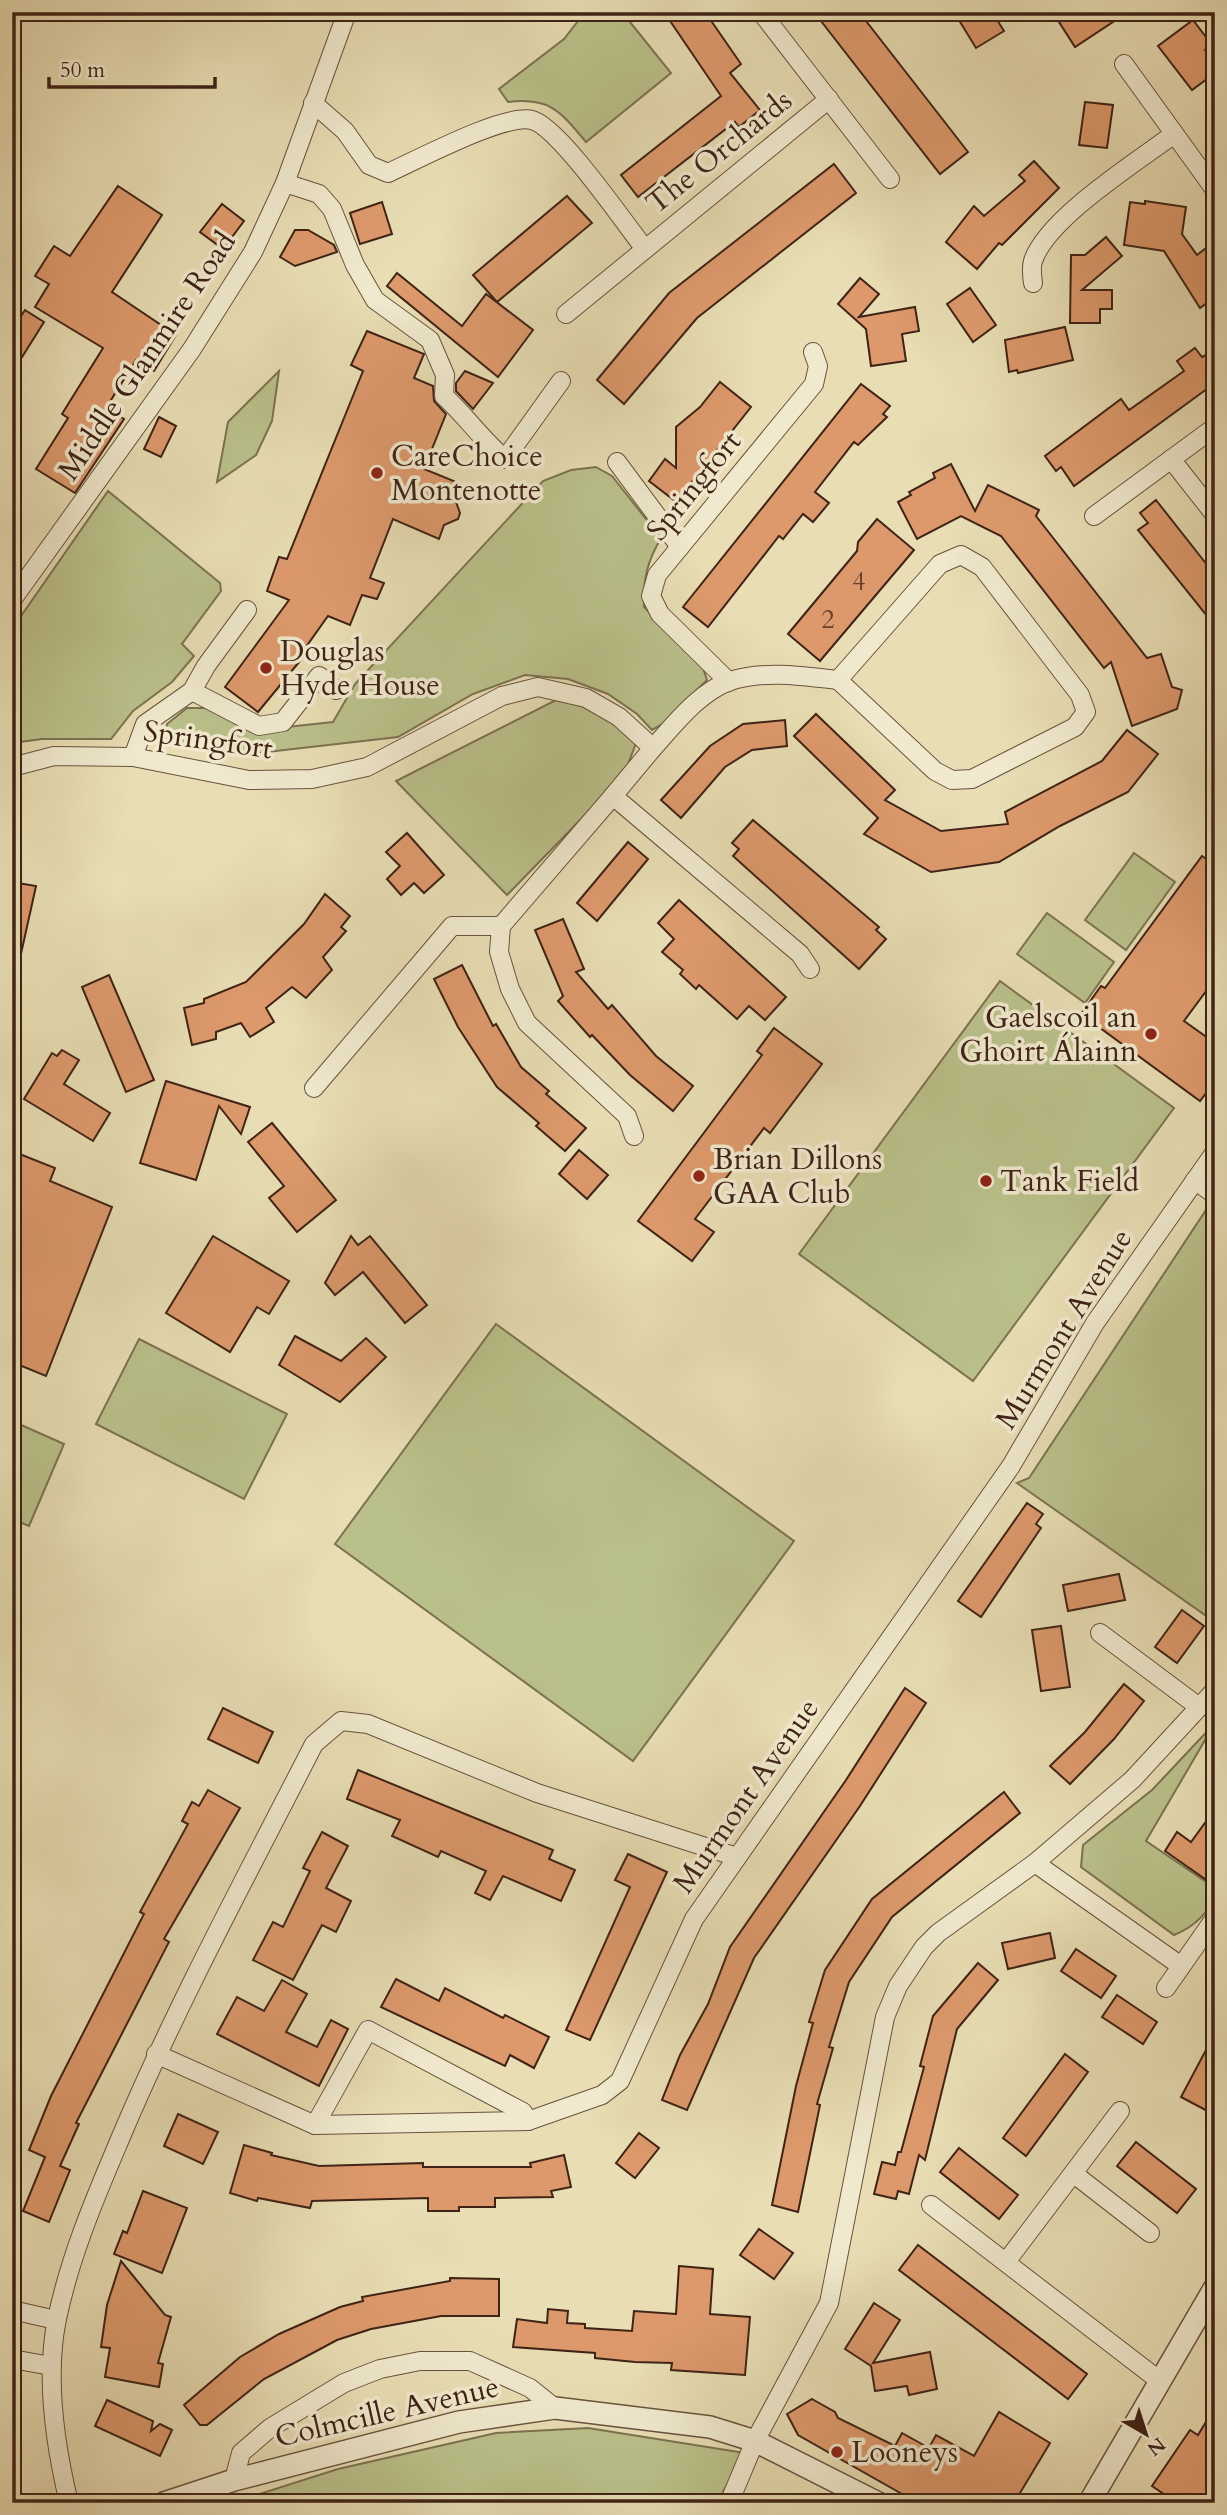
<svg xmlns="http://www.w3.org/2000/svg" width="1227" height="2515" viewBox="0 0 1227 2515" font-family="Cardo,serif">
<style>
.green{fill:#bac08a;stroke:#7c7250;stroke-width:2}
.building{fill:#dd996c;stroke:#3f2317;stroke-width:2}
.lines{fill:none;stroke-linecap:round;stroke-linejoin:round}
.minor-casing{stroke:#69523e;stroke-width:20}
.tertiary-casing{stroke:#69523e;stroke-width:24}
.minor{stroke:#f0e9ce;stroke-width:18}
.tertiary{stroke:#f0e9ce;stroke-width:21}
.poi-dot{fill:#8f2418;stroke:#f0e9ce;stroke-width:2.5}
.labels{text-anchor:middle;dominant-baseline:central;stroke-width:7;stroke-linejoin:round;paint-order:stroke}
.number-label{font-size:26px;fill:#66402c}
.street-label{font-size:30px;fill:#3f2317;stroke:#f0e9ce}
.poi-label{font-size:30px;fill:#3f2317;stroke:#f0e9ce;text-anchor:start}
</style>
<rect width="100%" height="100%" fill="#e8ddb3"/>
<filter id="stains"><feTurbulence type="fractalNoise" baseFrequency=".00286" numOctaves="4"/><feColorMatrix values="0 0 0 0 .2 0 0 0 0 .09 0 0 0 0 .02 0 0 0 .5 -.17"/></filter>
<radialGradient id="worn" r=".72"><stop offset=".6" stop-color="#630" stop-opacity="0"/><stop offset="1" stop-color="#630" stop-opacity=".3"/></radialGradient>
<g class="green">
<path d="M585,12H622L671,73L586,142C560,111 550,97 508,102L499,89L564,39Z"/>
<polygon points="279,371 272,421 256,455 217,482 228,422"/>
<path d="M596,467L612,476L661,538C647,562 643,579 644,607L702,665L707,680L663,724L652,730L637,714L608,694L568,679L525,675L473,694L398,737L240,755L183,746L164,737L167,724L187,708H216L250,731L333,722L355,684L543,481L571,470Z"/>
<polygon points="108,491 220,583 221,591 182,644 194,656 172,682 133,711 111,739 42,739 12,743 12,629"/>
<path d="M556,700C593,706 609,719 636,743L624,775L507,895L396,781Z"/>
<polygon points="1134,853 1175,882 1126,950 1085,920"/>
<polygon points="1047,913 1114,962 1085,1003 1017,954"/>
<polygon points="1000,981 1174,1108 973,1381 799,1254"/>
<polygon points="1206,1210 1215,1217 1215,1622 1017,1483 1029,1478"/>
<polygon points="496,1324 794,1541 633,1761 335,1544"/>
<polygon points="139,1339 287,1414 244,1499 96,1424"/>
<polygon points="19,1424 64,1444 29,1526 12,1519 12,1441"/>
<path d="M1215,1723L1146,1841L1215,1888C1215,1910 1192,1928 1174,1935L1081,1867L1083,1845L1152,1790Z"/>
<polygon points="588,2428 745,2453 717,2503 231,2503 338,2469 496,2433"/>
</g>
<g class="building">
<polygon points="664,12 705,12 741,64 730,73 760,110 739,127 735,122 638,197 621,175 721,96"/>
<polygon points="814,12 859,12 968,152 940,174"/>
<polygon points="954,12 992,12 1004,31 976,48"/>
<polygon points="1074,12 1128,12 1075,47 1059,22"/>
<polygon points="1193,20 1212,45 1205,50 1215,63 1215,73 1192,90 1158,46"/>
<polygon points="1085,102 1113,105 1107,148 1079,145"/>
<polygon points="1034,161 1059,188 1002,245 999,243 977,269 946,242 974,206 984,216 1025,181 1019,175"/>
<polygon points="834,164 856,193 697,318 624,404 597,380 669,293"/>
<polygon points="118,186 162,215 112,292 176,335 154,371 136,360 106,408 124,419 75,493 36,469 68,418 62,414 103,348 35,307 49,284 35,276 54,246 70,256"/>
<polygon points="567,196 592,223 497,302 473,275"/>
<polygon points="1145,201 1186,207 1182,234 1197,255 1215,241 1215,297 1200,308 1164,251 1124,245 1130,202 1145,204"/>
<polygon points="382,202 392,234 360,244 350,213"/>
<polygon points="222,204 244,221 223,249 200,232"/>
<polygon points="295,230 308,230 334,245 337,252 295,266 280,257"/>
<polygon points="1106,237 1122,256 1082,290 1112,290 1112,309 1100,309 1100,323 1070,323 1071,255 1085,255"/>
<polygon points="397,273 462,326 486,294 533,330 498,377 387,286"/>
<polygon points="860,278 879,294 859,317 915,307 919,331 902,334 906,361 871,366 866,329 838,304"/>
<polygon points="970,288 996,325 973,342 947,304"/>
<polygon points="25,310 44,322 12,373 12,330"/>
<polygon points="1065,327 1073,360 1018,373 1017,370 1009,372 1005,340"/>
<polygon points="367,331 424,354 414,378 433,386 434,401 446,414 424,469 461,484 455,499 460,513 458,519 444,525 439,539 393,519 370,578 384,583 377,599 362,595 350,625 328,616 306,647 309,650 258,712 225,687 289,600 267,591 279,557 287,559 363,371 351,365"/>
<polygon points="1195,348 1202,357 1208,354 1215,363 1215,383 1074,486 1061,467 1056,471 1045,456 1121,399 1129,410 1184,371 1177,361"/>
<polygon points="465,371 493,383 473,409 456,391 456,383"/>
<polygon points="720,382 751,407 687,488 689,490 679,504 649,481 665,459 676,468 676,427 700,407"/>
<polygon points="861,384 890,406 883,414 887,417 858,445 854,442 815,492 829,503 813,522 803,514 783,539 779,536 708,627 683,607"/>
<polygon points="159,417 176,426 161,457 144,449"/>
<polygon points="951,464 975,511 988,485 1039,510 1036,516 1147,658 1161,654 1172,687 1182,690 1177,709 1132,726 1111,662 1104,668 1001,536 961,516 917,539 898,502 911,495 909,492 935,478 933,473"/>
<polygon points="1156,500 1215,575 1215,626 1138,530 1148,523 1140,513"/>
<polygon points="877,519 914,550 820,661 788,634 857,551 858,542"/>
<polygon points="816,714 895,790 885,800 941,831 1008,824 1005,812 1102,761 1127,730 1158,754 1128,792 1060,826 999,862 931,872 864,834 878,818 794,736"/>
<polygon points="785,720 787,746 752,750 725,767 681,818 661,800 710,746 743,724"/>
<polygon points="753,820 879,927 876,930 886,939 859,969 733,856 739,849 732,843"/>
<polygon points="407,833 444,875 424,893 414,883 401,895 387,879 400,866 386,852"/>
<polygon points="628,842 648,859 597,921 577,903"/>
<polygon points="1202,856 1215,865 1215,979 1184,1021 1215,1043 1215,1081 1200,1101 1081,1014 1101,986 1105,988"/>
<polygon points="12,882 36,886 19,963 12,962"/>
<polygon points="325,894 350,916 341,927 346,931 323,957 332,970 306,998 292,987 266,1008 274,1022 250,1037 241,1023 216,1032 216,1039 192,1045 184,1008 204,1003 204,999 246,982 304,924"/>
<polygon points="679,900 786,997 765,1020 749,1006 737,1019 699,985 696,989 680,974 683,970 662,952 674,939 658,923"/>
<polygon points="563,919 584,969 576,972 608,1009 612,1005 656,1056 693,1086 673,1111 630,1075 592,1035 590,1037 558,1001 563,996 535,930"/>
<polygon points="462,965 493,1026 496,1024 521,1067 549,1091 546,1094 586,1128 565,1151 536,1126 539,1123 497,1087 458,1027 434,979"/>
<polygon points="109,975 154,1080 126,1092 82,987"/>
<polygon points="774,1028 822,1064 770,1133 764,1128 695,1219 714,1232 692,1261 638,1221 762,1055 757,1051"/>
<polygon points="62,1050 79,1060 64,1084 110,1113 93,1141 24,1099 52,1053 57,1056"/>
<polygon points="166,1081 250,1107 241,1134 219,1106 196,1180 140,1163"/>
<polygon points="272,1123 336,1200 297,1232 269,1198 284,1186 248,1142"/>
<polygon points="579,1150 608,1175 587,1199 559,1174"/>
<polygon points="12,1151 55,1168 50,1181 112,1207 46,1376 12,1362"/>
<polygon points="213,1236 289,1281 269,1314 257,1307 230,1352 166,1313"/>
<polygon points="351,1236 358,1245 370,1236 427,1305 405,1323 363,1272 335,1295 325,1283"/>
<polygon points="295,1336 341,1361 366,1338 386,1357 340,1402 279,1365"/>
<polygon points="1027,1503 1043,1514 1036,1524 1041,1528 981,1617 958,1601"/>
<polygon points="1119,1574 1125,1600 1068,1611 1063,1585"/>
<polygon points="1182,1610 1204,1626 1177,1663 1155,1647"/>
<polygon points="1061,1626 1070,1687 1041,1691 1032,1630"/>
<polygon points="1124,1684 1144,1701 1114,1739 1070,1784 1050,1766 1085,1732"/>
<polygon points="905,1688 926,1703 860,1806 754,1958 687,2110 662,2100 680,2055 708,2004 730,1947 846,1780"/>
<polygon points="223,1708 273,1732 258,1763 208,1739"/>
<polygon points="358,1770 553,1850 549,1859 575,1870 561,1901 503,1876 490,1900 475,1893 486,1871 441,1851 438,1857 392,1836 400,1820 347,1799"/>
<polygon points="208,1790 240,1808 164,1939 169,1942 76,2123 79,2124 60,2166 70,2170 49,2222 23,2211 45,2157 29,2150 51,2096 144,1914 140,1912 188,1824 182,1821 192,1802 199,1806"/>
<polygon points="1004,1792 1020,1813 892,1917 849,1982 829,2047 833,2048 817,2104 820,2105 798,2212 772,2205 796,2086 813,2023 809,2022 825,1970 872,1899"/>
<polygon points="1215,1809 1215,1886 1165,1851 1177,1832 1191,1842"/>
<polygon points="322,1832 348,1846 326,1888 351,1901 336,1932 322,1925 293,1980 253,1960 273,1922 283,1927 310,1871 303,1868"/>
<polygon points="628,1854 667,1872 590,2040 566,2030 630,1887 615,1880"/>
<polygon points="1050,1933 1055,1958 1008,1969 1002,1943"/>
<polygon points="1076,1949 1116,1976 1101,1998 1061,1971"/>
<polygon points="978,1963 998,1980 957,2029 925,2160 919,2155 909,2194 898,2191 896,2199 874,2194 882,2162 895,2165 898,2152 901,2152 924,2067 920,2066 933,2016"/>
<polygon points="396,1979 439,2001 445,1988 503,2018 505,2015 549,2037 534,2068 510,2055 505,2066 381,2007"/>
<polygon points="282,1980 307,1994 286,2032 317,2047 331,2020 348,2029 319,2086 217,2034 237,1997 264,2011"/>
<polygon points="1117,1995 1157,2022 1143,2044 1102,2017"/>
<polygon points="1215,2033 1215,2115 1181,2097"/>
<polygon points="1065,2054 1088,2072 1026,2156 1003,2138"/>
<polygon points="178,2114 218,2132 203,2164 164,2146"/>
<polygon points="639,2133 659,2148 635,2178 616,2163"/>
<polygon points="1136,2142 1196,2189 1177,2213 1117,2166"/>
<polygon points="244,2145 272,2153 271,2155 319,2166 423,2163 423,2167 531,2167 530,2163 564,2155 571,2187 551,2191 553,2197 495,2198 495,2207 459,2207 459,2211 428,2211 428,2198 312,2201 310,2208 258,2198 257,2201 230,2193"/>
<polygon points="959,2148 1018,2195 999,2219 940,2172"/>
<polygon points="143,2191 187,2208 162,2273 114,2254 123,2231 127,2233"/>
<polygon points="759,2229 793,2253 774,2279 740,2255"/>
<polygon points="918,2245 1087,2374 1068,2399 899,2270"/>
<polygon points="121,2261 165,2315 171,2317 158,2363 163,2364 159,2387 105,2377 110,2348 101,2347 107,2305"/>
<polygon points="679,2266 713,2269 710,2314 750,2317 745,2375 671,2370 672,2363 635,2362 595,2358 595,2353 513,2347 517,2319 547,2323 548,2309 568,2311 567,2323 585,2324 585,2328 632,2331 634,2311 676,2314"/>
<polygon points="450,2278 499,2279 499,2316 441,2316 371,2329 337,2340 264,2379 207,2425 200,2425 184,2405 240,2357 279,2334 340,2307 363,2301 362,2297 450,2281"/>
<polygon points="874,2303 900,2320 873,2363 930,2352 937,2389 909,2395 907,2386 875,2391 871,2366 845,2349"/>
<polygon points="812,2399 835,2412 838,2418 895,2446 902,2433 929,2448 936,2435 974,2456 999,2412 1050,2443 1014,2503 918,2503 798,2435 787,2414"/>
<polygon points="107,2400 153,2421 151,2431 160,2424 172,2430 160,2456 95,2426"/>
<polygon points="1215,2407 1215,2488 1205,2503 1177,2503 1152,2486 1190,2430 1198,2435"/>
</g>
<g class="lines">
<g class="minor-casing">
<g id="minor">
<polyline points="761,12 890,179"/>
<polyline points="1124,64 1215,190"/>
<path d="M313,103L345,131L369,165L388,173C417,160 505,113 532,120C559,127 625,224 645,249"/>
<path d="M285,183L319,194L332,209L355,265L375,300L430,340L445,375L444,396C466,416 482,440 505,459L561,381"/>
<path d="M1033,283C1032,276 1031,267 1033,261C1047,218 1137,162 1174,134"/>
<polyline points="566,314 829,99"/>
<polyline points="1171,459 1215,515"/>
<polyline points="617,462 680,547"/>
<polyline points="1094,516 1215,427"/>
<polygon points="961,555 982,567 1080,695 1086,712 1075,727 972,779 952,780 935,771 838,680 940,564"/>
<polyline points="12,600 192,349 253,252 285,183 347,12"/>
<polyline points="729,682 660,614 651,596 657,575 814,384 818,366 813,352"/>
<polyline points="192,691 259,726 283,722 319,676 336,690"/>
<polyline points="653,748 613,796 800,954 810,969"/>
<polyline points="133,757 145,724 192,691 206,666 247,610"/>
<path d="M12,767L54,756L133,757L249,780L312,779L367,767L502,696L538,687L586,698L619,717L653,748C674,725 699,692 730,681C765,670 803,676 838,680"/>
<polyline points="613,796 501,926 499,952 510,989 527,1023 627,1116 634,1136"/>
<polyline points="314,1088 452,926 501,926"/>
<polyline points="1195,1180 1215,1195"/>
<polyline points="1100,1633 1199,1707"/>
<polyline points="1035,1863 1181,1966"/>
<polyline points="1166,1988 1215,1918"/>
<polyline points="156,2054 315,2125 528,2121 602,2095 620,2081 694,1919 1011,1466 1095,1323 1215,1152"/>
<polyline points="315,2125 368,2030 523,2112 528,2121"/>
<polyline points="1074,2174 1150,2233"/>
<polyline points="931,2205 1160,2381"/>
<polyline points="1006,2262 1120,2111"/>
<polyline points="12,2310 56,2320"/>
<polyline points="12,2359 51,2366"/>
<polyline points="234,2480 241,2453 270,2428 344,2383 380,2369 420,2361 470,2361 530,2388 555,2408"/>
<path d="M69,2503C55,2445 45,2377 57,2319C70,2256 95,2198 120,2139C177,2004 247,1875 314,1744L341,1721L368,1724L537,1793L737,1857"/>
<polyline points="729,2503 755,2441 829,2303 885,2017 898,1986 924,1947 938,1933 1035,1863 1132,1780 1215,1690"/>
</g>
</g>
<g class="tertiary-casing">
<g id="tertiary">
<polyline points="164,2503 234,2480 459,2422 555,2408 710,2427 755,2441 878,2503"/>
<polyline points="1089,2503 1215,2287"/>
</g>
</g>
<use href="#minor" class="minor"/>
<use href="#tertiary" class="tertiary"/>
</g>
<g class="poi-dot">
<circle cx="377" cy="473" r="7"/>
<circle cx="266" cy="668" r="7"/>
<circle cx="1151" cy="1034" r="7"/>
<circle cx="699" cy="1176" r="7"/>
<circle cx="986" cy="1181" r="7"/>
<circle cx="837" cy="2452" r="7"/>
</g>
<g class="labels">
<g class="number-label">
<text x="859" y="581">4</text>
<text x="828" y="619">2</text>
</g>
<g class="street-label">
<text transform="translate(719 152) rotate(-39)">The Orchards</text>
<text transform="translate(147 356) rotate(-56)">Middle Glanmire Road</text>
<text transform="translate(694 486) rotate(-51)">Springfort</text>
<text transform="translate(208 740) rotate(8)">Springfort</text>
<text transform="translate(1064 1329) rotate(-58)">Murmont Avenue</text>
<text transform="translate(746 1796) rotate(-55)">Murmont Avenue</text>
<text transform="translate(387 2412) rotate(-13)">Colmcille Avenue</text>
</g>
<g class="poi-label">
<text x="391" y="456">CareChoice<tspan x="391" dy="34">Montenotte</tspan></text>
<text x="280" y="651">Douglas<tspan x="280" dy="34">Hyde House</tspan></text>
<text x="1137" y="1017" text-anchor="end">Gaelscoil an<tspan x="1137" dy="34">Ghoirt Álainn</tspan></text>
<text x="713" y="1159">Brian Dillons<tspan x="713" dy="34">GAA Club</tspan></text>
<text x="1000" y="1181">Tank Field</text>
<text x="851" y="2452">Looneys</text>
</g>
</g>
<rect width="1227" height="2515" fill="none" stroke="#e8ddb3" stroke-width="42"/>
<rect x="14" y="14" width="1199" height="2487" fill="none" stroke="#3f2317" stroke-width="3.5"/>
<rect x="21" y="21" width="1185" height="2473" fill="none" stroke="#3f2317" stroke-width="2"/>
<g transform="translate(1146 2434) rotate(141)" stroke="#f0e9ce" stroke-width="5" paint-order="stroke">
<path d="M0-5L12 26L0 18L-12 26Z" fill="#3f2317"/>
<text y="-10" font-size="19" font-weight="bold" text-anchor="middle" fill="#3f2317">N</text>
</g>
<path d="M49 77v10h166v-10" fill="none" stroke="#3f2317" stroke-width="3.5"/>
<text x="60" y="77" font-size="21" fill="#3f2317" stroke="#f0e9ce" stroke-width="5" paint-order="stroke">50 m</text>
<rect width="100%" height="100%" filter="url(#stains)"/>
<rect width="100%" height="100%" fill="url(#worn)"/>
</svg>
